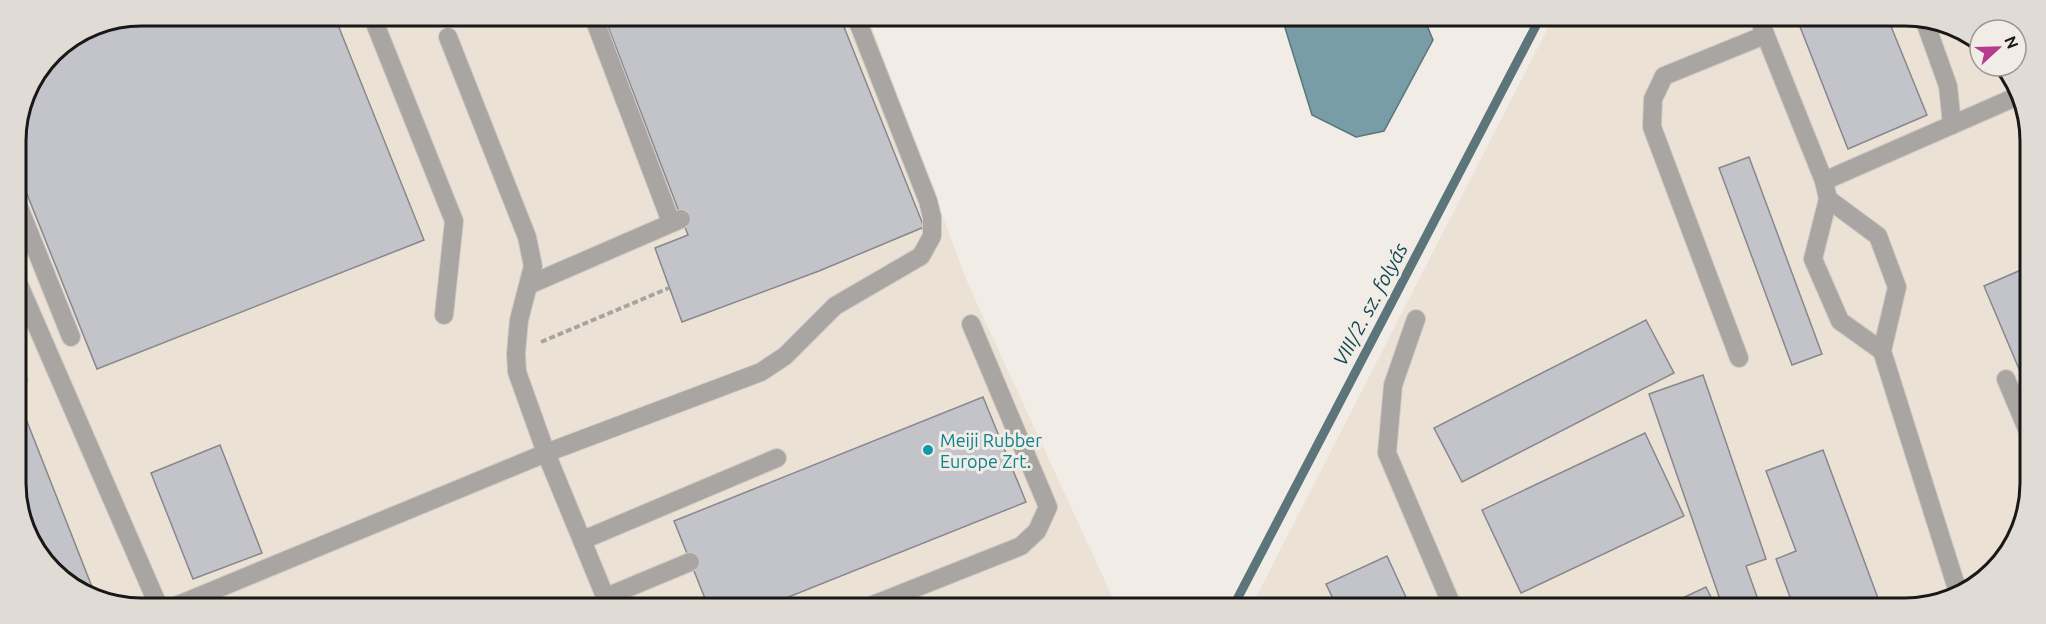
<svg xmlns="http://www.w3.org/2000/svg" width="2046" height="624" viewBox="0 0 2046 624" font-family="Ubuntu,sans-serif">
<style>
.built{fill:#ece1d5}
.water{fill:#799da6;stroke:#5c757b;stroke-width:1.5}
.lines{fill:none;stroke-linecap:round;stroke-linejoin:round}
.stream{stroke:#5c757b;stroke-width:9}
.building{fill:#c3c3ca;stroke:#87878d;stroke-width:1.5}
.minor-casing{stroke:#cfcac5;stroke-width:20}
.path{stroke:#a8a4a0;stroke-width:4;stroke-dasharray:6 3;stroke-linecap:butt}
.minor{stroke:#a8a5a3;stroke-width:18}
.culture-dot{fill:#0f9aa8;stroke:#f1ece6;stroke-width:2}
.labels{text-anchor:middle;dominant-baseline:central;stroke-width:6;stroke-linejoin:round;paint-order:stroke}
.culture-label{font-size:18px;fill:#0d838f;stroke:#f1ece6;text-anchor:start}
.water-label{font-size:20px;font-style:italic;fill:#104752;stroke:#f1ece6}
.rim{fill:none;stroke:#1a1816;stroke-width:3}
</style>
<rect width="100%" height="100%" fill="#f1ece6"/>
<g class="built">
<polygon points="140,15 868,17 968,284 1117,607 108,605 46,567 17,508 15,132 25,92 52,51"/>
<polygon points="1553,18 1938,19 1980,43 1980,66 2002,66 2029,116 2027,516 1982,583 1914,609 1251,607"/>
</g>
<polygon class="water" points="1282,18 1424,18 1433,40 1384,131 1356,137 1312,115"/>
<g class="lines">
<polyline class="stream" points="1233,607 1540,18"/>
</g>
<g class="building">
<polygon points="140,15 334,15 424,240 97,369 15,164 15,132 25,92 52,51 93,24"/>
<polygon points="604,16 840,17 924,227 819,271 682,322 655,248 688,235"/>
<polygon points="1797,19 1888,19 1927,115 1848,149"/>
<polygon points="1749,157 1822,354 1792,365 1719,168"/>
<polygon points="2028,267 2027,388 1984,286"/>
<polygon points="1646,320 1674,373 1462,482 1434,428"/>
<circle cx="21" cy="380" r="6"/>
<polygon points="1703,375 1766,559 1746,566 1761,608 1723,608 1649,394"/>
<polygon points="17,396 96,597 46,567 17,508"/>
<polygon points="983,397 1026,502 766,606 708,606 674,521"/>
<polygon points="1645,433 1684,516 1521,593 1482,510"/>
<polygon points="220,445 262,553 193,579 151,473"/>
<polygon points="1823,450 1882,609 1794,608 1776,559 1796,551 1766,471"/>
<polygon points="1387,556 1410,606 1420,608 1337,607 1326,584"/>
<polygon points="1706,587 1716,608 1674,608 1672,603"/>
</g>
<g class="lines">
<g class="minor-casing">
<g id="minor">
<polyline points="372,16 454,221 444,315"/>
<polyline points="593,16 671,222"/>
<polyline points="1759,19 1824,181 1828,199 1878,236 1897,287 1882,351 1958,592"/>
<polyline points="1924,19 1948,86 1952,125"/>
<polyline points="448,37 527,237 533,266 519,320 516,353 517,372 546,453 609,606"/>
<polyline points="1824,181 2018,96"/>
<polyline points="1828,199 1813,259 1840,321 1882,351"/>
<polyline points="16,200 71,337"/>
<polyline points="16,278 158,605"/>
<polyline points="531,284 681,219"/>
<polyline points="1416,319 1393,385 1387,453 1453,608"/>
<polyline points="1739,358 1652,127 1653,99 1664,76 1765,35"/>
<polyline points="2006,379 2027,429"/>
<polyline points="583,540 777,458"/>
<polyline points="606,597 690,562"/>
<polyline points="178,605 546,453 761,372 785,356 835,306 921,256 932,236 932,217 928,201 856,17"/>
<polyline points="870,606 1021,546 1037,531 1048,507 971,324"/>
</g>
</g>
<polyline class="path" points="541,342 669,288"/>
<use href="#minor" class="minor"/>
</g>
<circle class="culture-dot" cx="928" cy="450" r="6"/>
<g class="labels">
<g class="culture-label">
<text x="940" y="440">Meiji Rubber<tspan x="940" dy="21">Europe Zrt.</tspan></text>
</g>
<g class="water-label">
<text transform="translate(1370 304) rotate(-62)">VIII/2. sz. folyás</text>
</g>
</g>
<path d="M0 0H2046V624H0ZM141 26H1905A115 115 0 0 1 2020 141V483A115 115 0 0 1 1905 598H141A115 115 0 0 1 26 483V141A115 115 0 0 1 141 26Z" fill="#e0dbd5" fill-rule="evenodd"/>
<path class="rim" d="M141 26H1905A115 115 0 0 1 2020 141V483A115 115 0 0 1 1905 598H141A115 115 0 0 1 26 483V141A115 115 0 0 1 141 26Z"/>
<g transform="translate(1998 48) rotate(68)"><circle r="28" fill="#f1ece6" stroke="#9b9793" stroke-width="1.5"/>
<path d="M0-4.5L10 22L0 15L-10 22Z" fill="#b53b8e"/>
<text y="-9" font-size="16" font-weight="bold" text-anchor="middle" fill="#1a1816">N</text>
</g>
</svg>
